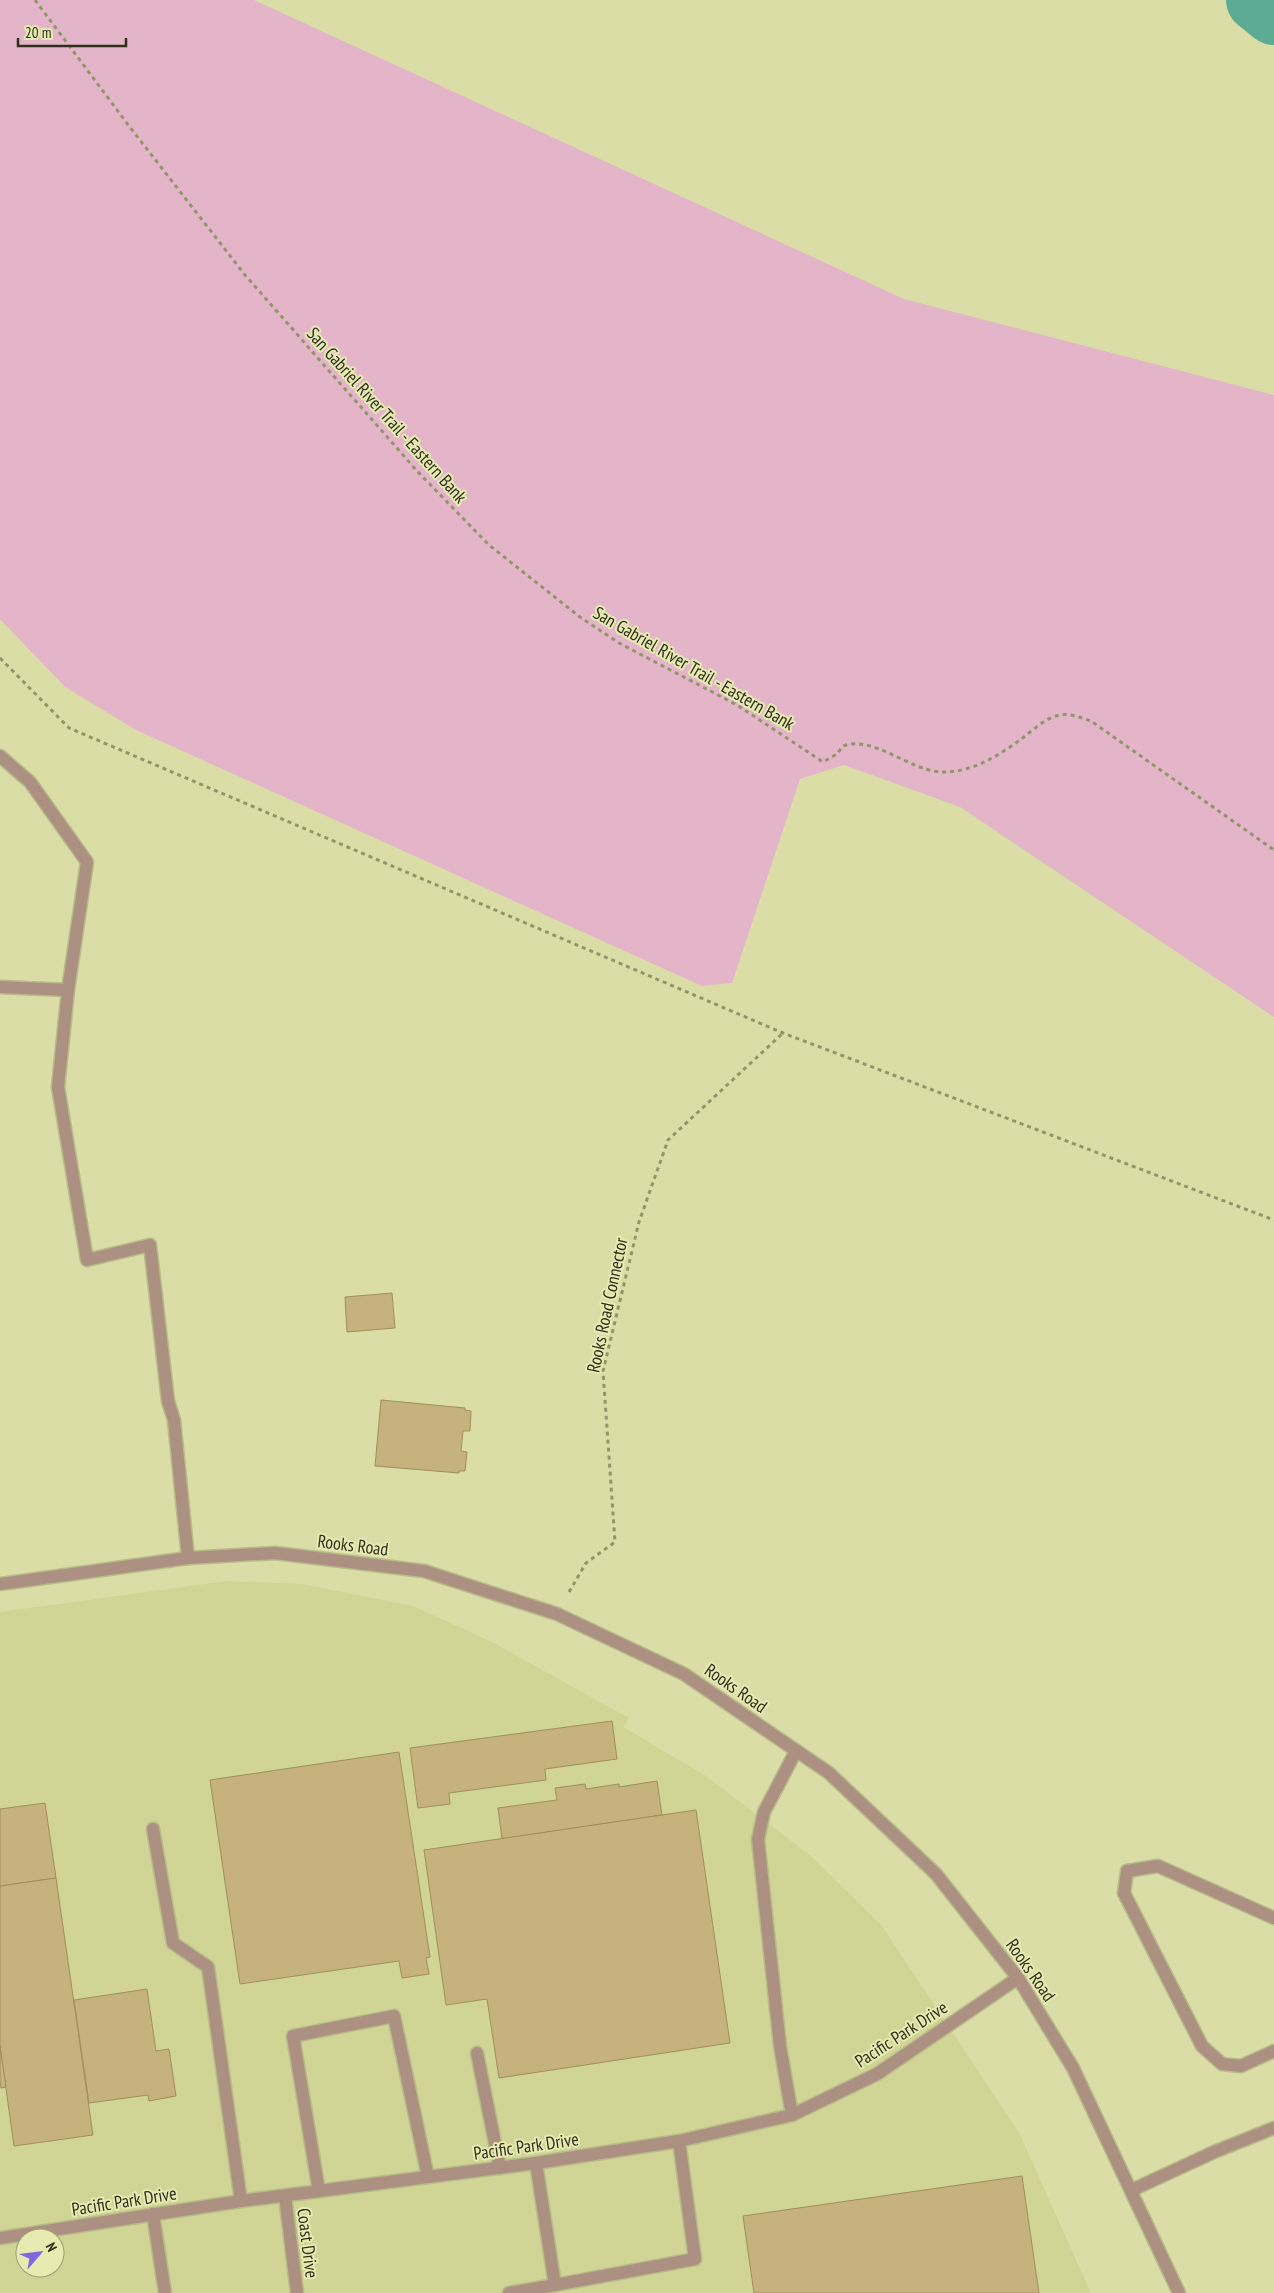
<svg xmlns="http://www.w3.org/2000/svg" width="1274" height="2293" viewBox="0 0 1274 2293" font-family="'PT Sans Narrow',sans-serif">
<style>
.built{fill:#d0d494;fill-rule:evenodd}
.green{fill:#e4b5c9}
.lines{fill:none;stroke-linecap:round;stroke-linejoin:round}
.river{stroke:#5dab92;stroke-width:64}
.building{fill:#c5b27d;stroke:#a18f5b}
.service-casing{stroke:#b8bb8a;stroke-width:15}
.minor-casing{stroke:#b8bb8a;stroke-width:15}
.tertiary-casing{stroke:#b8bb8a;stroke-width:15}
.path{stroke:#92956b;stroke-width:3;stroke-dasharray:4 4;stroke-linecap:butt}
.service{stroke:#ac9182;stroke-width:12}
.minor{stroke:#ac9182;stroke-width:12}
.tertiary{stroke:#ac9182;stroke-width:12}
.labels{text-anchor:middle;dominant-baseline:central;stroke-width:4;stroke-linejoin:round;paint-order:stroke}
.street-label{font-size:18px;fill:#2f301a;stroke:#e7ebb2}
</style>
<rect width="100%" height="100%" fill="#dadea6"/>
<path class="built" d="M227,1581L301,1584L413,1606L492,1642L629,1718L623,1727L706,1776L811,1856L882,1926L1008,2116L1020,2135L1091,2293H0V1612ZM25,2238H55V2268H25Z"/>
<polygon class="green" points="0,0 254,0 904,299 1274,395 1274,1017 960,807 844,765 800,779 732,983 702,986 136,730 65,687 0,619"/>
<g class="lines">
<polyline class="river" points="1258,0 1274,13"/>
</g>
<g class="building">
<polygon points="392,1293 395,1328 347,1332 345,1297"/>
<polygon points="381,1400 465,1408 465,1410 471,1411 470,1431 463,1431 461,1451 467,1452 465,1471 459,1471 459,1473 375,1466"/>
<polygon points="612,1721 617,1759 545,1769 546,1780 449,1793 450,1804 418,1808 410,1748"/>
<polygon points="399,1752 430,1957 426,1958 429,1974 402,1978 399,1961 240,1984 210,1780"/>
<polygon points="657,1781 662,1815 502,1839 498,1808 557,1800 555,1788 585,1784 586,1789 619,1784 619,1787"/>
<polygon points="45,1803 56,1878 0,1886 0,1809"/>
<polygon points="696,1810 730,2043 499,2078 487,1999 446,2005 424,1850"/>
<polygon points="56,1878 93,2135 14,2146 0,2046 0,1886"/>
<polygon points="147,1989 156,2051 169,2049 176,2096 149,2101 148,2095 89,2103 74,2000"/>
<polygon points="0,2046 6,2087 1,2088 0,2081"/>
<polygon points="1022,2176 1039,2293 754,2293 743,2216"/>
</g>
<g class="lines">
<g class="service-casing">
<g id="service">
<polyline points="0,756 30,782 87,862 68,990"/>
<polyline points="0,987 68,990 58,1087 87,1260 150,1245 168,1401 174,1420 188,1558"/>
<polyline points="153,1829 173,1943 208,1967 241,2201"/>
<polyline points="1274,1918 1158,1866 1127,1871 1124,1893 1202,2046 1222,2064 1241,2066 1274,2051"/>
<polyline points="477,2053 500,2168"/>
<polyline points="792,2115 780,2046 758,1839 764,1812 796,1751"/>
<polyline points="536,2163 555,2285 695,2259 679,2141"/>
<polyline points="1132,2190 1214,2152 1274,2128"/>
<polyline points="319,2191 293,2036 394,2016 428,2177"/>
<polyline points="153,2214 165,2293"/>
<polyline points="509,2293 555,2285"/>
</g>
</g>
<g class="minor-casing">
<g id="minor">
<polyline points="285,2196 297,2293"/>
<polyline points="0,2238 241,2201 536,2163 679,2141 792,2115 877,2074 1018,1978"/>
</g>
</g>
<g class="tertiary-casing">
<polyline id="tertiary" points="0,1584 188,1558 275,1553 424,1571 557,1614 684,1674 829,1773 936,1874 1018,1978 1073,2068 1179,2293"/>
</g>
<g class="path">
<path d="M35,0L129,126L245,275L417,471L489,545L580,617L619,643L737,705L823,762L837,754L843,746C874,735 908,770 941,772C972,773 1000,755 1024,737C1034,729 1047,717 1060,715C1070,713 1082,718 1091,721L1274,850"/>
<polyline points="0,658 69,728 783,1033 1274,1220"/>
<polyline points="569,1592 586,1563 615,1542 603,1371 639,1222 668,1140 783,1033"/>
</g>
<use href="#service" class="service"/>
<use href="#minor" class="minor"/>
<use href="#tertiary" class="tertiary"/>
</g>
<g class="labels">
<g class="street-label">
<text transform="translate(387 415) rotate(48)">San Gabriel River Trail - Eastern Bank</text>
<text transform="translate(694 668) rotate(30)">San Gabriel River Trail - Eastern Bank</text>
<text transform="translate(607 1305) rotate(-78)">Rooks Road Connector</text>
<text transform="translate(353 1545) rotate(7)">Rooks Road</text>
<text transform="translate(736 1688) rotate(35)">Rooks Road</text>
<text transform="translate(1031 1970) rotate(55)">Rooks Road</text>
<text transform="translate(901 2034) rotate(-33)">Pacific Park Drive</text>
<text transform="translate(526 2146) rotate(-8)">Pacific Park Drive</text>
<text transform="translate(124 2201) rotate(-9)">Pacific Park Drive</text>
<text transform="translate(308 2243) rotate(83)">Coast Drive</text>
</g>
</g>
<g transform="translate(40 2253) rotate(62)"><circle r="24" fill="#e7ebb2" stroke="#9da075"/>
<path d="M0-4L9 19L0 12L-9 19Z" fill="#8265e0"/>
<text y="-8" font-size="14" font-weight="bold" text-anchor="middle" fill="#2f301a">N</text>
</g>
<path d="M18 38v8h108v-8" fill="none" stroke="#2f301a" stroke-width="2.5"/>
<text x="25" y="38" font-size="15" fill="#2f301a" stroke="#e7ebb2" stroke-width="4" paint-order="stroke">20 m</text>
</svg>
